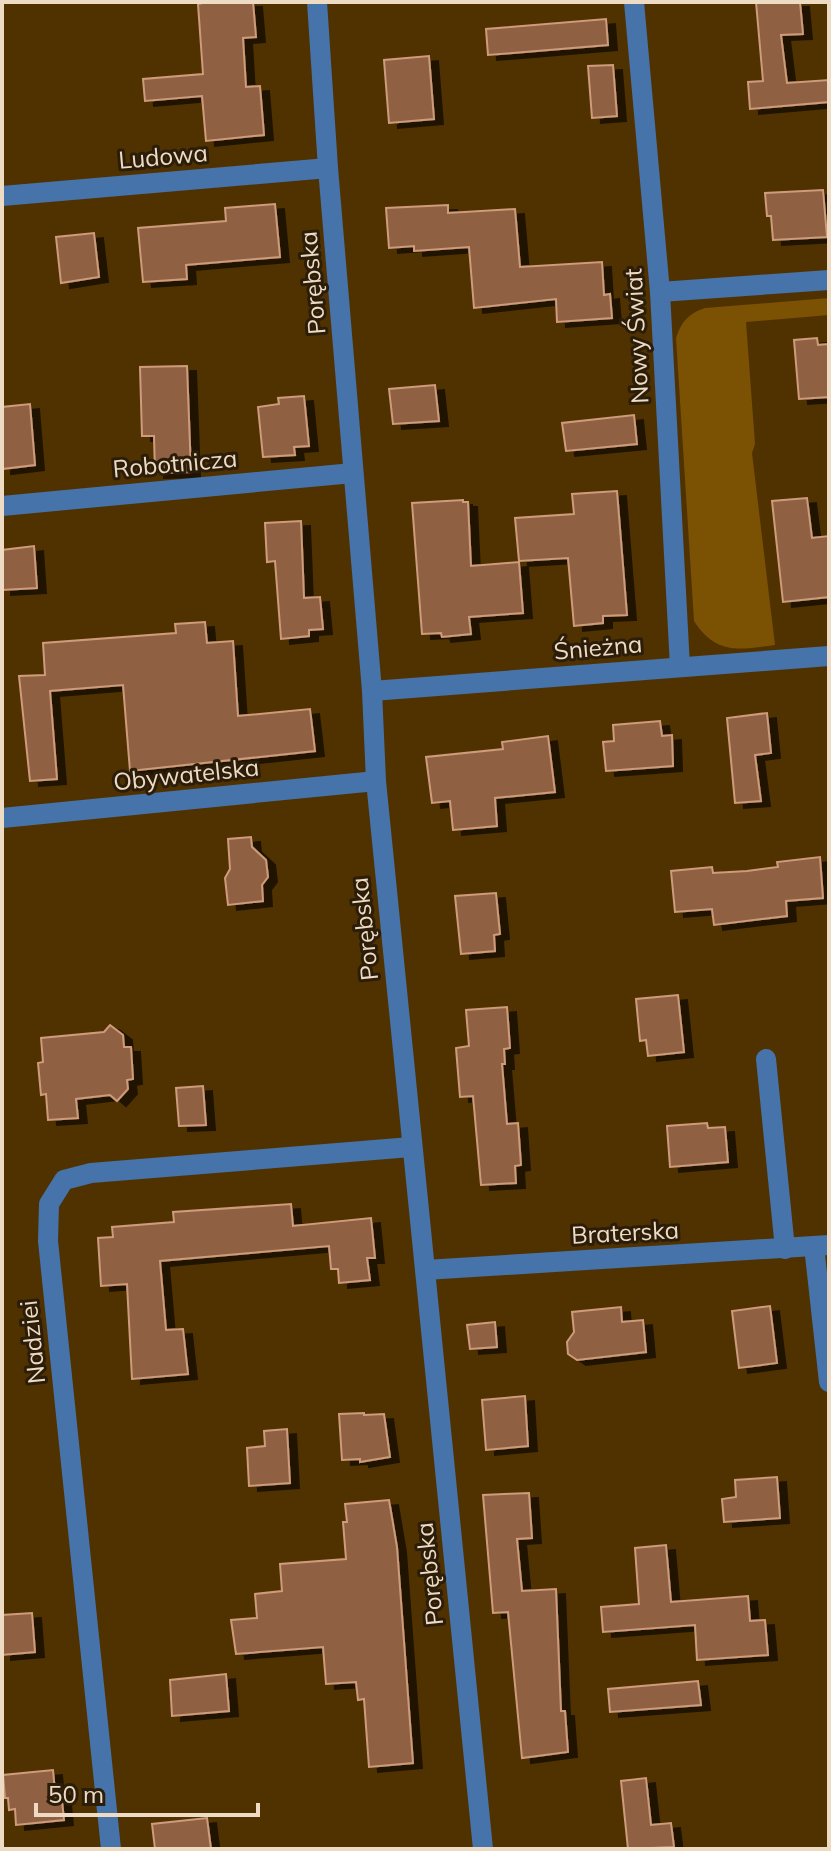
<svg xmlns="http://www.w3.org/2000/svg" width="831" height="1851" viewBox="0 0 831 1851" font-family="Mulish,sans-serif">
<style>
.green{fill:#7b5103}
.building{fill:#8f6042;stroke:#ce9b7b;stroke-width:2;filter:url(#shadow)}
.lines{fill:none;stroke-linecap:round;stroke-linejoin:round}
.minor{stroke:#4673aa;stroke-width:20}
.labels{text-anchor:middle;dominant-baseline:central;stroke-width:6;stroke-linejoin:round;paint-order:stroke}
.street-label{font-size:24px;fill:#eddbc3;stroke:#2b1d0a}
</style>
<defs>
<filter id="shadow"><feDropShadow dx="9" dy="5" stdDeviation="0" flood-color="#0009"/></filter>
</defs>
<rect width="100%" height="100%" fill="#503200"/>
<path class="green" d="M829,298V315L746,322L755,444L752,453L775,645C739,650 716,655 694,621L676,338C682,321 688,314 705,308Z"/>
<g class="building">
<polygon points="207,2 253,2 256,37 243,38 246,87 260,86 264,135 206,141 202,96 145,101 143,79 203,74 198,4"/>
<polygon points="756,2 800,2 803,34 781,35 787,83 829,80 829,102 750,109 748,82 763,81"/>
<polygon points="606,19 608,45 488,55 486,29"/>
<polygon points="429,56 434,119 389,123 384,60"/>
<polygon points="613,65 617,116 592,118 588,66"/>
<polygon points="823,190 827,237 773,240 771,216 767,216 765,193"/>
<polygon points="275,204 280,257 186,265 187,279 143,282 138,228 226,221 225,208"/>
<polygon points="448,205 448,213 515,209 520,267 602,262 604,295 610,294 612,318 557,322 556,299 474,308 469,247 414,251 414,246 389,248 386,208"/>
<polygon points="94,233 99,277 61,283 56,237"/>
<polygon points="817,338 818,345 829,344 829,397 799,399 794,340"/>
<polygon points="187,366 191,472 155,473 154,436 142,436 140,367"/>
<polygon points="435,385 439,421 393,424 389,389"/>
<polygon points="304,396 309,446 294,447 295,455 263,457 258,407 279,404 278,398"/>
<polygon points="30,404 35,465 2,469 2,407"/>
<polygon points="634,415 637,444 566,451 562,423"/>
<polygon points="617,491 627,615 603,616 603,623 574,626 568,558 519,561 515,518 574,514 572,494"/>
<polygon points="807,498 812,538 829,536 829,597 783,602 772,501"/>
<polygon points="463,500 463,502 468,502 471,566 519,562 523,613 469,617 471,634 442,637 441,633 422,634 412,503"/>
<polygon points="301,521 304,598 320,597 323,629 309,630 309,636 281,639 275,561 267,562 265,523"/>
<polygon points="34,546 37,588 2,590 2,550"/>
<polygon points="205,622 207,643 233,641 238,716 310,709 315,751 130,771 123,685 50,691 57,779 30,781 19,676 45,675 43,643 176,633 175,624"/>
<polygon points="767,713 771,753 755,755 761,801 735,803 727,718"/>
<polygon points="660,721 662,736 672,735 673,766 606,771 603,742 614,741 613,725"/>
<polygon points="548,736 555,792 495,798 497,826 453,830 450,801 432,803 426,757 503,749 502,742"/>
<polygon points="251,837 252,847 266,860 268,877 262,885 263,901 228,905 225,878 230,869 228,839"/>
<polygon points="820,857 823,898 786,901 787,916 714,925 712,909 675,912 671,871 712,867 713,873 747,871 778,867 777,862"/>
<polygon points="496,893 500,934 494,935 495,951 461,954 455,896"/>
<polygon points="678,995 684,1052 648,1056 646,1040 640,1041 636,999"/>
<polygon points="507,1007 510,1048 504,1049 505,1064 502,1064 507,1124 518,1123 521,1165 515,1166 516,1183 481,1185 473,1096 460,1097 456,1048 469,1046 466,1010"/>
<polygon points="110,1025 123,1035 124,1047 131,1047 133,1079 127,1080 128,1089 117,1101 110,1095 76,1099 78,1118 48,1120 46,1094 41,1095 38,1063 43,1062 41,1038 104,1032"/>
<polygon points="203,1086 206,1125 179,1126 176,1088"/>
<polygon points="707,1123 708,1128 725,1127 728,1162 670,1167 667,1126"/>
<polygon points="291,1204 293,1226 371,1218 375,1258 367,1258 370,1280 339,1283 338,1269 331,1269 329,1246 160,1261 166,1330 183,1329 188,1374 132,1379 127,1284 101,1286 98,1238 113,1237 112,1227 174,1222 173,1212"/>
<polygon points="770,1306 777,1363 739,1368 732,1311"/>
<polygon points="621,1307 622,1322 643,1320 646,1352 577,1360 568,1354 567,1342 574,1332 572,1312"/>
<polygon points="495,1322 497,1347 470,1349 467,1325"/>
<polygon points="525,1396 528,1446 486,1450 482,1400"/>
<polygon points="364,1413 364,1415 384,1414 390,1457 360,1462 360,1459 342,1460 339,1414"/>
<polygon points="287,1429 290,1483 249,1486 247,1448 265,1446 264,1431"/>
<polygon points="777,1477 780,1518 724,1522 722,1499 736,1497 735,1480"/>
<polygon points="529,1493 532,1538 517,1539 522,1591 556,1589 561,1711 565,1711 568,1752 522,1758 508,1612 493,1613 483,1495"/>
<polygon points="389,1500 397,1547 413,1763 369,1767 364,1699 358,1700 356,1682 326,1684 323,1647 236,1654 231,1620 257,1618 255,1594 282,1591 280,1564 346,1559 343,1522 347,1522 345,1504"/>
<polygon points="666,1545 671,1602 748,1596 750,1621 765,1620 768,1655 697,1660 695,1625 603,1632 601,1607 639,1604 635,1548"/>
<polygon points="32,1613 35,1652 2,1655 2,1615"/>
<polygon points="226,1674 229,1711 172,1716 170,1680"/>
<polygon points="698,1681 701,1705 610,1712 608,1689"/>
<polygon points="53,1770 55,1792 61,1791 64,1820 16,1825 15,1809 9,1810 8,1798 5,1798 3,1775"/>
<polygon points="646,1778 651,1825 671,1823 674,1847 628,1849 621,1781"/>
<polygon points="207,1818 211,1849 155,1849 152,1824"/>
</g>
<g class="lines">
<g class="minor">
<polyline points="317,2 328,168 372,691 376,781 483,1849"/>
<polyline points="634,2 660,292 680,667"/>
<polyline points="2,196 328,168"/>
<polyline points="660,292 829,280"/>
<polyline points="2,506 353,473"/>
<polyline points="372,691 829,656"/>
<polyline points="2,818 376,781"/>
<polyline points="766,1059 785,1249"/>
<polyline points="814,1246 829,1382"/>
<polyline points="425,1270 829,1245"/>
<polyline points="111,1849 48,1241 49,1204 64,1180 91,1173 411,1147"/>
</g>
</g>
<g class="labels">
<g class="street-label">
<text transform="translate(163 156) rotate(-5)">Ludowa</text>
<text transform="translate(312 283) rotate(-95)">Porębska</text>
<text transform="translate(636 336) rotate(-93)">Nowy Świat</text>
<text transform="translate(175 463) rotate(-5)">Robotnicza</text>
<text transform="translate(598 647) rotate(-5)">Śnieżna</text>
<text transform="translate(186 774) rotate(-6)">Obywatelska</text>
<text transform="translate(364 929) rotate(-96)">Porębska</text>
<text transform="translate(625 1232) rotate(-3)">Braterska</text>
<text transform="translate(32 1342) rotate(-96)">Nadziei</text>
<text transform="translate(429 1574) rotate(-96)">Porębska</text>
</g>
</g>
<rect width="831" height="1851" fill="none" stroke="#eddbc3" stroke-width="8"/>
<path d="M36 1803v12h222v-12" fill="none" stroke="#eddbc3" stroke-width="4"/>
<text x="48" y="1803" font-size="24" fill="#eddbc3" stroke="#2b1d0a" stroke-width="6" paint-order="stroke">50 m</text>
</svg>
